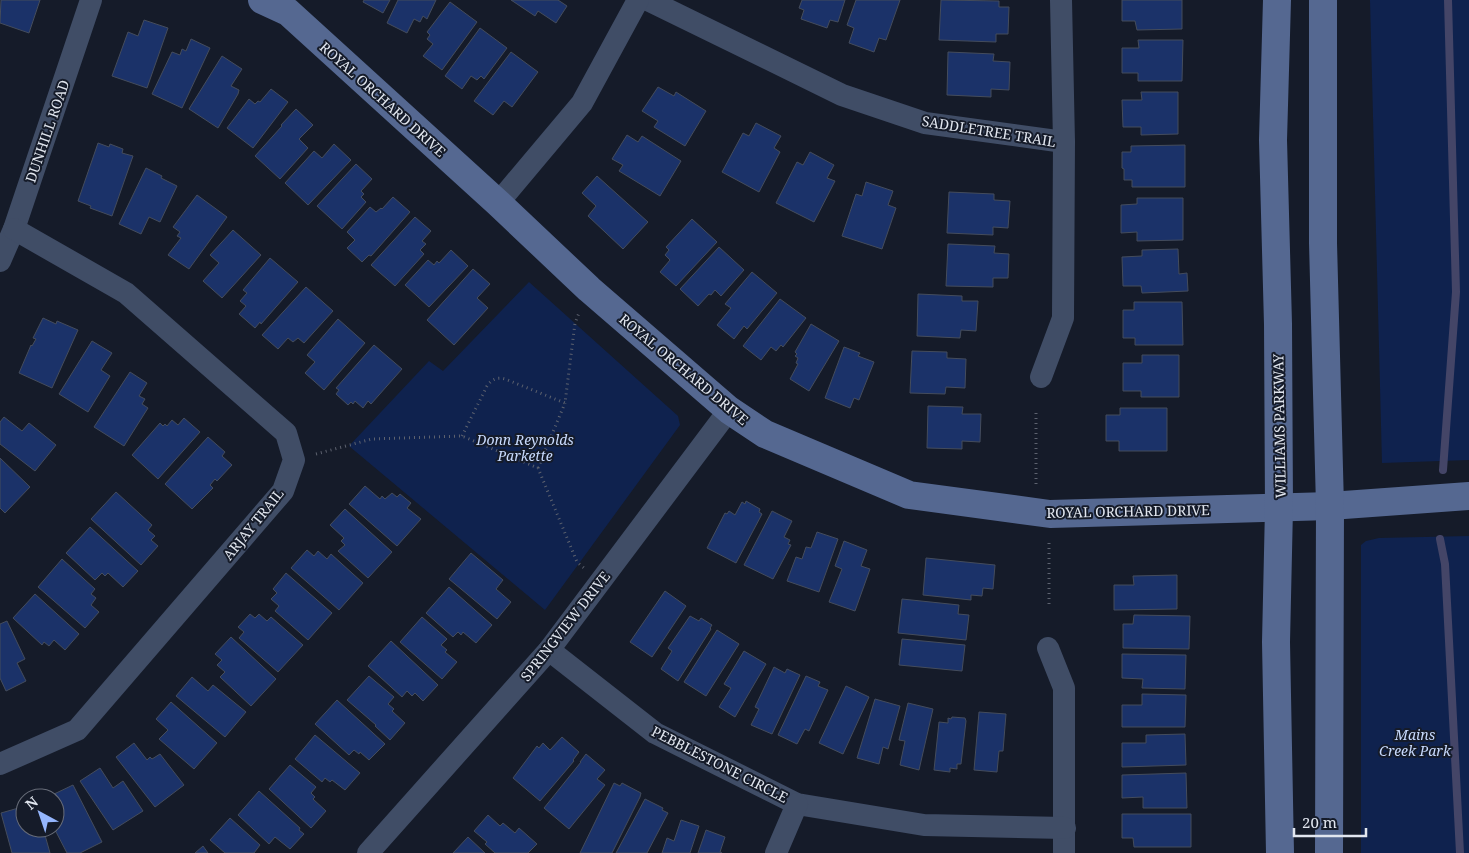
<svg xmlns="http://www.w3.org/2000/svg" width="1469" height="853" viewBox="0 0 1469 853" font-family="'Noto Serif',serif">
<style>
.green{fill:#0f224e}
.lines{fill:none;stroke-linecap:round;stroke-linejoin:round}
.stream{stroke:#444567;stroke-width:8}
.building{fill:#1b3269;stroke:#444c5c}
.path{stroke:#5d626f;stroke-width:3;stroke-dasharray:1 4;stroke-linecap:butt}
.street{stroke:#404d66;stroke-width:22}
.secondary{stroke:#556891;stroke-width:28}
.labels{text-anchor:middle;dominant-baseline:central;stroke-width:4;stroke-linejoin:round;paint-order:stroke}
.street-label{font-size:14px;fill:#e1e6ef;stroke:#151b29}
.park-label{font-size:14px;font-style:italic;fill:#c8dafd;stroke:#151b29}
</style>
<rect width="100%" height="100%" fill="#151b29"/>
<g class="green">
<polygon points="1370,0 1469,0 1469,460 1382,463"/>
<polygon points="529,282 678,416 680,425 545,610 349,446 429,361 443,371"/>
<polygon points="1469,536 1469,853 1361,853 1361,545 1366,541 1379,538"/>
</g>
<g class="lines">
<g class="stream">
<polyline points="1443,470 1456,292 1448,0"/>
<polyline points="1440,539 1445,564 1460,853"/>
</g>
</g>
<g class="building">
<polygon points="1,0 40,0 29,33 0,23"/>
<polygon points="364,0 390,0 383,13 363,2"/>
<polygon points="398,0 436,0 427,19 423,16 420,22 414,19 407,33 387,23"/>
<polygon points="511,0 558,0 567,6 556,23 538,11 535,16"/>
<polygon points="802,0 845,0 838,22 830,20 827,28 801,19 804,10 799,8"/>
<polygon points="856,0 900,0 886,40 879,38 874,52 849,43 854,28 847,25"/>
<polygon points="941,0 999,1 999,7 1009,7 1008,34 996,34 996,42 939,40"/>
<polygon points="1122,0 1182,0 1182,29 1137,30 1135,21 1122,21"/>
<polygon points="450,2 477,22 442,70 423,56 433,44 427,39 430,35 427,32"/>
<polygon points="144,20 168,28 147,88 112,76 128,32 138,36"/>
<polygon points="480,28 507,48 484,79 481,76 477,80 471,76 462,89 445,76"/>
<polygon points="191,39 210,48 182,108 152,94 172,52 180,55 182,49 186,51"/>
<polygon points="1138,40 1183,40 1182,81 1138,81 1138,73 1122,73 1122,48 1139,48"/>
<polygon points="511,52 538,72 512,107 504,101 493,115 474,101"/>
<polygon points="948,52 994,54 993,61 1010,62 1009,90 991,89 991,97 947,95"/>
<polygon points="222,56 242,69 231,86 239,90 238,94 218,128 189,109"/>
<polygon points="658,87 674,96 676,92 706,111 685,146 654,127 658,121 642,111"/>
<polygon points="271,89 288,102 253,148 227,128 249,99 255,104 258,101 260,102"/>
<polygon points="1141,92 1178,92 1178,134 1141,135 1141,127 1123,127 1122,100 1142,100"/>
<polygon points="296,109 313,125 299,139 308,148 280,179 255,156 282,126 281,125"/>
<polygon points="756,123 781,136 774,148 780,152 759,192 722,172 743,133 749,136"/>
<polygon points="627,135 638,142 642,136 681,161 660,196 619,171 623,165 612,159"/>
<polygon points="98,143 109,147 110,144 123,149 122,153 133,156 112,216 90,208 91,206 78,201"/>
<polygon points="334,144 351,160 308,205 285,183 314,151 322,158"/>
<polygon points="1185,145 1185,187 1132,187 1132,180 1124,180 1124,169 1122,168 1122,152 1131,152 1131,146"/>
<polygon points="810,152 834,165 827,178 835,181 814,222 776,203 797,162 803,165"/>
<polygon points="356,164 372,179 361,191 364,194 361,197 366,202 342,229 317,206"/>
<polygon points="146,168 162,176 161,178 177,186 160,222 149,217 141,234 119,224"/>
<polygon points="597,176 648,222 623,249 588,216 596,206 582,193"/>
<polygon points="866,182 893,191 888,205 896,208 882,249 842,236 856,194 862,196"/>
<polygon points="949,192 994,194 994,200 1010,201 1008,228 993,227 993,235 947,233"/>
<polygon points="197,195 227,217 189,269 168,255 181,238 177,236 180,232 173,227"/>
<polygon points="393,197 410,212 371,256 369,255 362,262 347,248 355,240 347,232 370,207 376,212 381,208 382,209"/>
<polygon points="1137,198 1183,198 1183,240 1137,241 1137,232 1121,233 1121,205 1137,204"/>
<polygon points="415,217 431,231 422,241 426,244 420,250 424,254 395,286 371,265"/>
<polygon points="692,219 717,242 676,286 660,272 670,260 665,255 669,250 666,247"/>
<polygon points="233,230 261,255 222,298 203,281 219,263 210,255"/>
<polygon points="948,244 995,246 994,253 1009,254 1008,278 993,278 993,287 946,286"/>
<polygon points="719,247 744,270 721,296 715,290 711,295 709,294 698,306 680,289"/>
<polygon points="1178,249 1179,274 1187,273 1188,291 1142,293 1141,286 1123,286 1122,257 1142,256 1142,250"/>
<polygon points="451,250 468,266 429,307 405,285 428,260 434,265 437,261 439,263"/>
<polygon points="270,258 298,282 261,324 260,322 255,328 239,314 246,306 240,301 247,293 243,290"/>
<polygon points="473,269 490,284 477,298 488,308 454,345 427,320"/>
<polygon points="752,272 777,293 747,329 744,326 734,339 717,325 731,308 725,304"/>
<polygon points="306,287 333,311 304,343 298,338 293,342 288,338 278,349 262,335"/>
<polygon points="918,294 962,296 962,301 978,301 976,331 961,330 960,338 917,336"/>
<polygon points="780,299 806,318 783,347 781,345 776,351 771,347 761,360 743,346"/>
<polygon points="1134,302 1182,302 1183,345 1135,345 1135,338 1123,338 1123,310 1134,310"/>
<polygon points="43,318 56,324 57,321 78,330 52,388 19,373 31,345 32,346 36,339 33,338"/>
<polygon points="338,319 365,343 324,390 305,373 315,362 307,355"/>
<polygon points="811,324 839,341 809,391 790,379 798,364 796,363 798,358 795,356 797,354 795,352"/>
<polygon points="92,341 112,353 101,370 110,376 88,412 59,394"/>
<polygon points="374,345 402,369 371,404 368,401 363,408 355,401 353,404 351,402 348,405 336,394 339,390 336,388"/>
<polygon points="844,347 860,353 858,356 874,362 859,400 854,398 850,408 825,398"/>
<polygon points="912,351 947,352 947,358 966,359 965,388 946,387 945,394 910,393"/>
<polygon points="1142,355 1179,355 1179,397 1141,397 1141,391 1123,391 1123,363 1142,363"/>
<polygon points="130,372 147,383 139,396 145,399 142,404 148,408 124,446 94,427"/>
<polygon points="928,406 963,407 962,414 981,414 980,442 962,441 962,449 927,448"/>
<polygon points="1120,408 1167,408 1167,451 1119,451 1119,441 1106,441 1106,415 1120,415"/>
<polygon points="4,417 22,431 29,423 56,445 35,471 0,444 0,422"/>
<polygon points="184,418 200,432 158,479 132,455 160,423 163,426 165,424 167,426 172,420 178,425"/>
<polygon points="208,437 225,452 222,456 232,465 217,481 215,479 210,485 213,488 192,509 165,484"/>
<polygon points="0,458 30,487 5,513 0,508"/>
<polygon points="365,486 380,499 382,496 385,499 392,493 397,497 400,494 411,503 407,508 421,519 397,546 349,504"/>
<polygon points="116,492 152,525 148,530 155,536 151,540 158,546 141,565 91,519"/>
<polygon points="746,501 760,509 759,512 762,514 736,563 707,548 725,513 727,514 729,511 735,515 742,502 745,504"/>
<polygon points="345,509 392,552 368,578 338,551 345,545 341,541 344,538 330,525"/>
<polygon points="772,511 792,521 784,537 790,540 788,544 791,545 773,579 744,565"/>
<polygon points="90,527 138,571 123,587 108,573 105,576 102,573 95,580 66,553"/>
<polygon points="817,532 838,539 819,592 787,581 796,557 802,559 806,547 811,548"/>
<polygon points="844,541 867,550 861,566 870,569 855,611 829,602 842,569 835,566"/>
<polygon points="307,550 314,556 318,551 327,559 331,554 363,583 339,610 291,568"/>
<polygon points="471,553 503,580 496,589 511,602 497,619 449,579"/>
<polygon points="926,558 995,565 993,589 983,588 982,596 971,595 971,600 923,595"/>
<polygon points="62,559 95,589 91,594 96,598 91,605 99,612 85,628 38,587"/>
<polygon points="286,573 332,613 308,640 275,611 279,606 271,599 277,593 273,589"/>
<polygon points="1177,575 1177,609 1114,610 1114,585 1134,585 1133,576"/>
<polygon points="449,587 492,625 476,643 463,632 461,635 458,632 453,637 426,613"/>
<polygon points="665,591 686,606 652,657 630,642"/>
<polygon points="35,594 79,634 65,650 54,640 49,646 44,642 42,645 13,618"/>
<polygon points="902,599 959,605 958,614 969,615 966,640 898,633"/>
<polygon points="250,614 255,618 259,614 267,621 271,617 303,645 278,672 239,638 244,632 238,627"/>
<polygon points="1134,615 1190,616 1189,649 1123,648 1123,624 1133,624"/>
<polygon points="690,616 699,621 701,618 712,625 710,628 711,629 678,681 661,669 672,651 668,648"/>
<polygon points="422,617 447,639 441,645 447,650 445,652 457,662 442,679 400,642"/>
<polygon points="7,621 25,659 17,663 26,681 6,691 0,678 0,624"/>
<polygon points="717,630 739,644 706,696 684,682"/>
<polygon points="231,637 276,679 251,706 220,677 225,672 217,665 222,660 215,654"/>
<polygon points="902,639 965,645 962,671 899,665"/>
<polygon points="391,641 438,685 423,701 415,693 412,696 407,691 402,697 368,666"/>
<polygon points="744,651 766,664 735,717 719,707 731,688 724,684"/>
<polygon points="1122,654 1186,655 1185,689 1142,688 1143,679 1122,678"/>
<polygon points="774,667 785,673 787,669 800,675 772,734 751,725 759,709 755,707"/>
<polygon points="369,676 394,697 388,704 394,709 392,711 405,723 390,740 375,726 376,725 347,700"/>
<polygon points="806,676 820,682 818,686 828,690 809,731 805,729 797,744 778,735"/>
<polygon points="192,677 208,691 213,685 246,712 225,737 176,696"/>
<polygon points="846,686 869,697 843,754 819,743"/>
<polygon points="1142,694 1186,695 1185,727 1122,727 1122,705 1142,705"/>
<polygon points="875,699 900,706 888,749 883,747 879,764 857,758"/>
<polygon points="337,700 385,744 369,760 360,752 359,754 354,750 349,755 315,724"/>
<polygon points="171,702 217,743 194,769 159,739 168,730 156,719"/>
<polygon points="908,703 933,709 919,770 900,765 905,741 899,740"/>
<polygon points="979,712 1006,714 1003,751 999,751 997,772 974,770"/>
<polygon points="952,717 965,718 966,721 961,764 957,764 957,769 950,768 950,772 934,770 939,722 948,723 948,718 951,719"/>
<polygon points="1185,734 1186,765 1122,767 1122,743 1146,743 1146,735"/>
<polygon points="315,735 360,773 345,790 332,780 330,782 325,778 322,782 295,759"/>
<polygon points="562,737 579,752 573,760 574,761 540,801 513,778 537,746 539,748 543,743 550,750"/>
<polygon points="134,743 147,760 150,757 152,759 160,754 184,785 155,807 116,757"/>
<polygon points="586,754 605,770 597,779 605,785 569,829 544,808 581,762 580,762"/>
<polygon points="290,765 316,787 311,793 315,797 313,799 326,811 311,828 269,789"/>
<polygon points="100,768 113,788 123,781 143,811 113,830 80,781"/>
<polygon points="1186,773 1187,808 1143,808 1143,797 1122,798 1122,775"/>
<polygon points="614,783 620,786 622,783 641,793 640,797 612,853 580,853"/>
<polygon points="73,785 102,842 80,853 67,853 54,828 55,821 60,819 58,815 61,813 52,795"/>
<polygon points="259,791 300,828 299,830 304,834 290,849 275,837 269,844 238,815"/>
<polygon points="645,799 663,808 662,810 668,813 647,853 616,853"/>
<polygon points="22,807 25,818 25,828 43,828 50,853 12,853 1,813"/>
<polygon points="1122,814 1191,814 1191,847 1134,847 1133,838 1122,838"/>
<polygon points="488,815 500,826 503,823 515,833 519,828 537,844 528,853 495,853 485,844 487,842 474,831"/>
<polygon points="230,818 260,845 254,853 225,853 210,840"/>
<polygon points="681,820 699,826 690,853 662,853 667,838 674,841"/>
<polygon points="706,830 725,837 720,852 722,853 698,853"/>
<polygon points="468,837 485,853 453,853"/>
<polygon points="203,846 208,853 195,853"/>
</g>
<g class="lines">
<g class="path">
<path d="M462,436L487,386C492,379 497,377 505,379L565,403L575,323L579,313"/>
<polyline points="316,454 372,439 462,436 538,468 577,562 584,568"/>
<polyline points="538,468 565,403"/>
<polyline points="1036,484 1036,410"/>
<polyline points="1049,604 1049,542"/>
</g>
<g class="street">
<polyline points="648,0 842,95 925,123 1064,142"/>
<polyline points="498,203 582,103 638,0"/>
<polyline points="0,261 14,229 91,0"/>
<polyline points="1041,377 1063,318 1064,142 1061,0"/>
<polyline points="1048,648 1064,688 1064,853"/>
<polyline points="549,650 655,733 797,804 924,825 1065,828"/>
<polyline points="0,764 77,730 283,491 294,460 286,433 126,293 14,229"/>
<polyline points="368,853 549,650 729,410"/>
<polyline points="776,853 797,804"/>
</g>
<g class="secondary">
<polyline points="262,0 288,12 498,203 589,289 729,410 765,434 909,495 1050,514 1330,506 1469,496"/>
<polyline points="1277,0 1273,140 1278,324 1279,508 1276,642 1280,853"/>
<polyline points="1323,0 1323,243 1330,506 1329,853"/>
</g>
</g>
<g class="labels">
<g class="street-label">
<text transform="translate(383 99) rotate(42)">ROYAL ORCHARD DRIVE</text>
<text transform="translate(47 131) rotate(-71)">DUNHILL ROAD</text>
<text transform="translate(989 131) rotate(9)">SADDLETREE TRAIL</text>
<text transform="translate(684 369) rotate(40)">ROYAL ORCHARD DRIVE</text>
<text transform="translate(1279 426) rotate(-91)">WILLIAMS PARKWAY</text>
<text transform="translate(1128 511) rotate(-1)">ROYAL ORCHARD DRIVE</text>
<text transform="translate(253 524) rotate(-51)">ARJAY TRAIL</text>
<text transform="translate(565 626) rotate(-52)">SPRINGVIEW DRIVE</text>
<text transform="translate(720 764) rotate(27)">PEBBLESTONE CIRCLE</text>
</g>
<g class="park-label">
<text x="525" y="439">Donn Reynolds<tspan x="525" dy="16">Parkette</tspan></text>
<text x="1415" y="734">Mains<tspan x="1415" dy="16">Creek Park</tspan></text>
</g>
</g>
<g transform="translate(40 813) rotate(320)"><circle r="24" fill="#151b29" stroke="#676c78"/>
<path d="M0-4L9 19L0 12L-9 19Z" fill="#95b6fd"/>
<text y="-8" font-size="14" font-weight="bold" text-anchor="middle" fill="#e1e6ef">N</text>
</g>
<path d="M1294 828v8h72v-8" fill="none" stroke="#e1e6ef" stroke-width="2.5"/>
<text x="1302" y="828" font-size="15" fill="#e1e6ef" stroke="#151b29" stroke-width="4" paint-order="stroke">20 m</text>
</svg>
